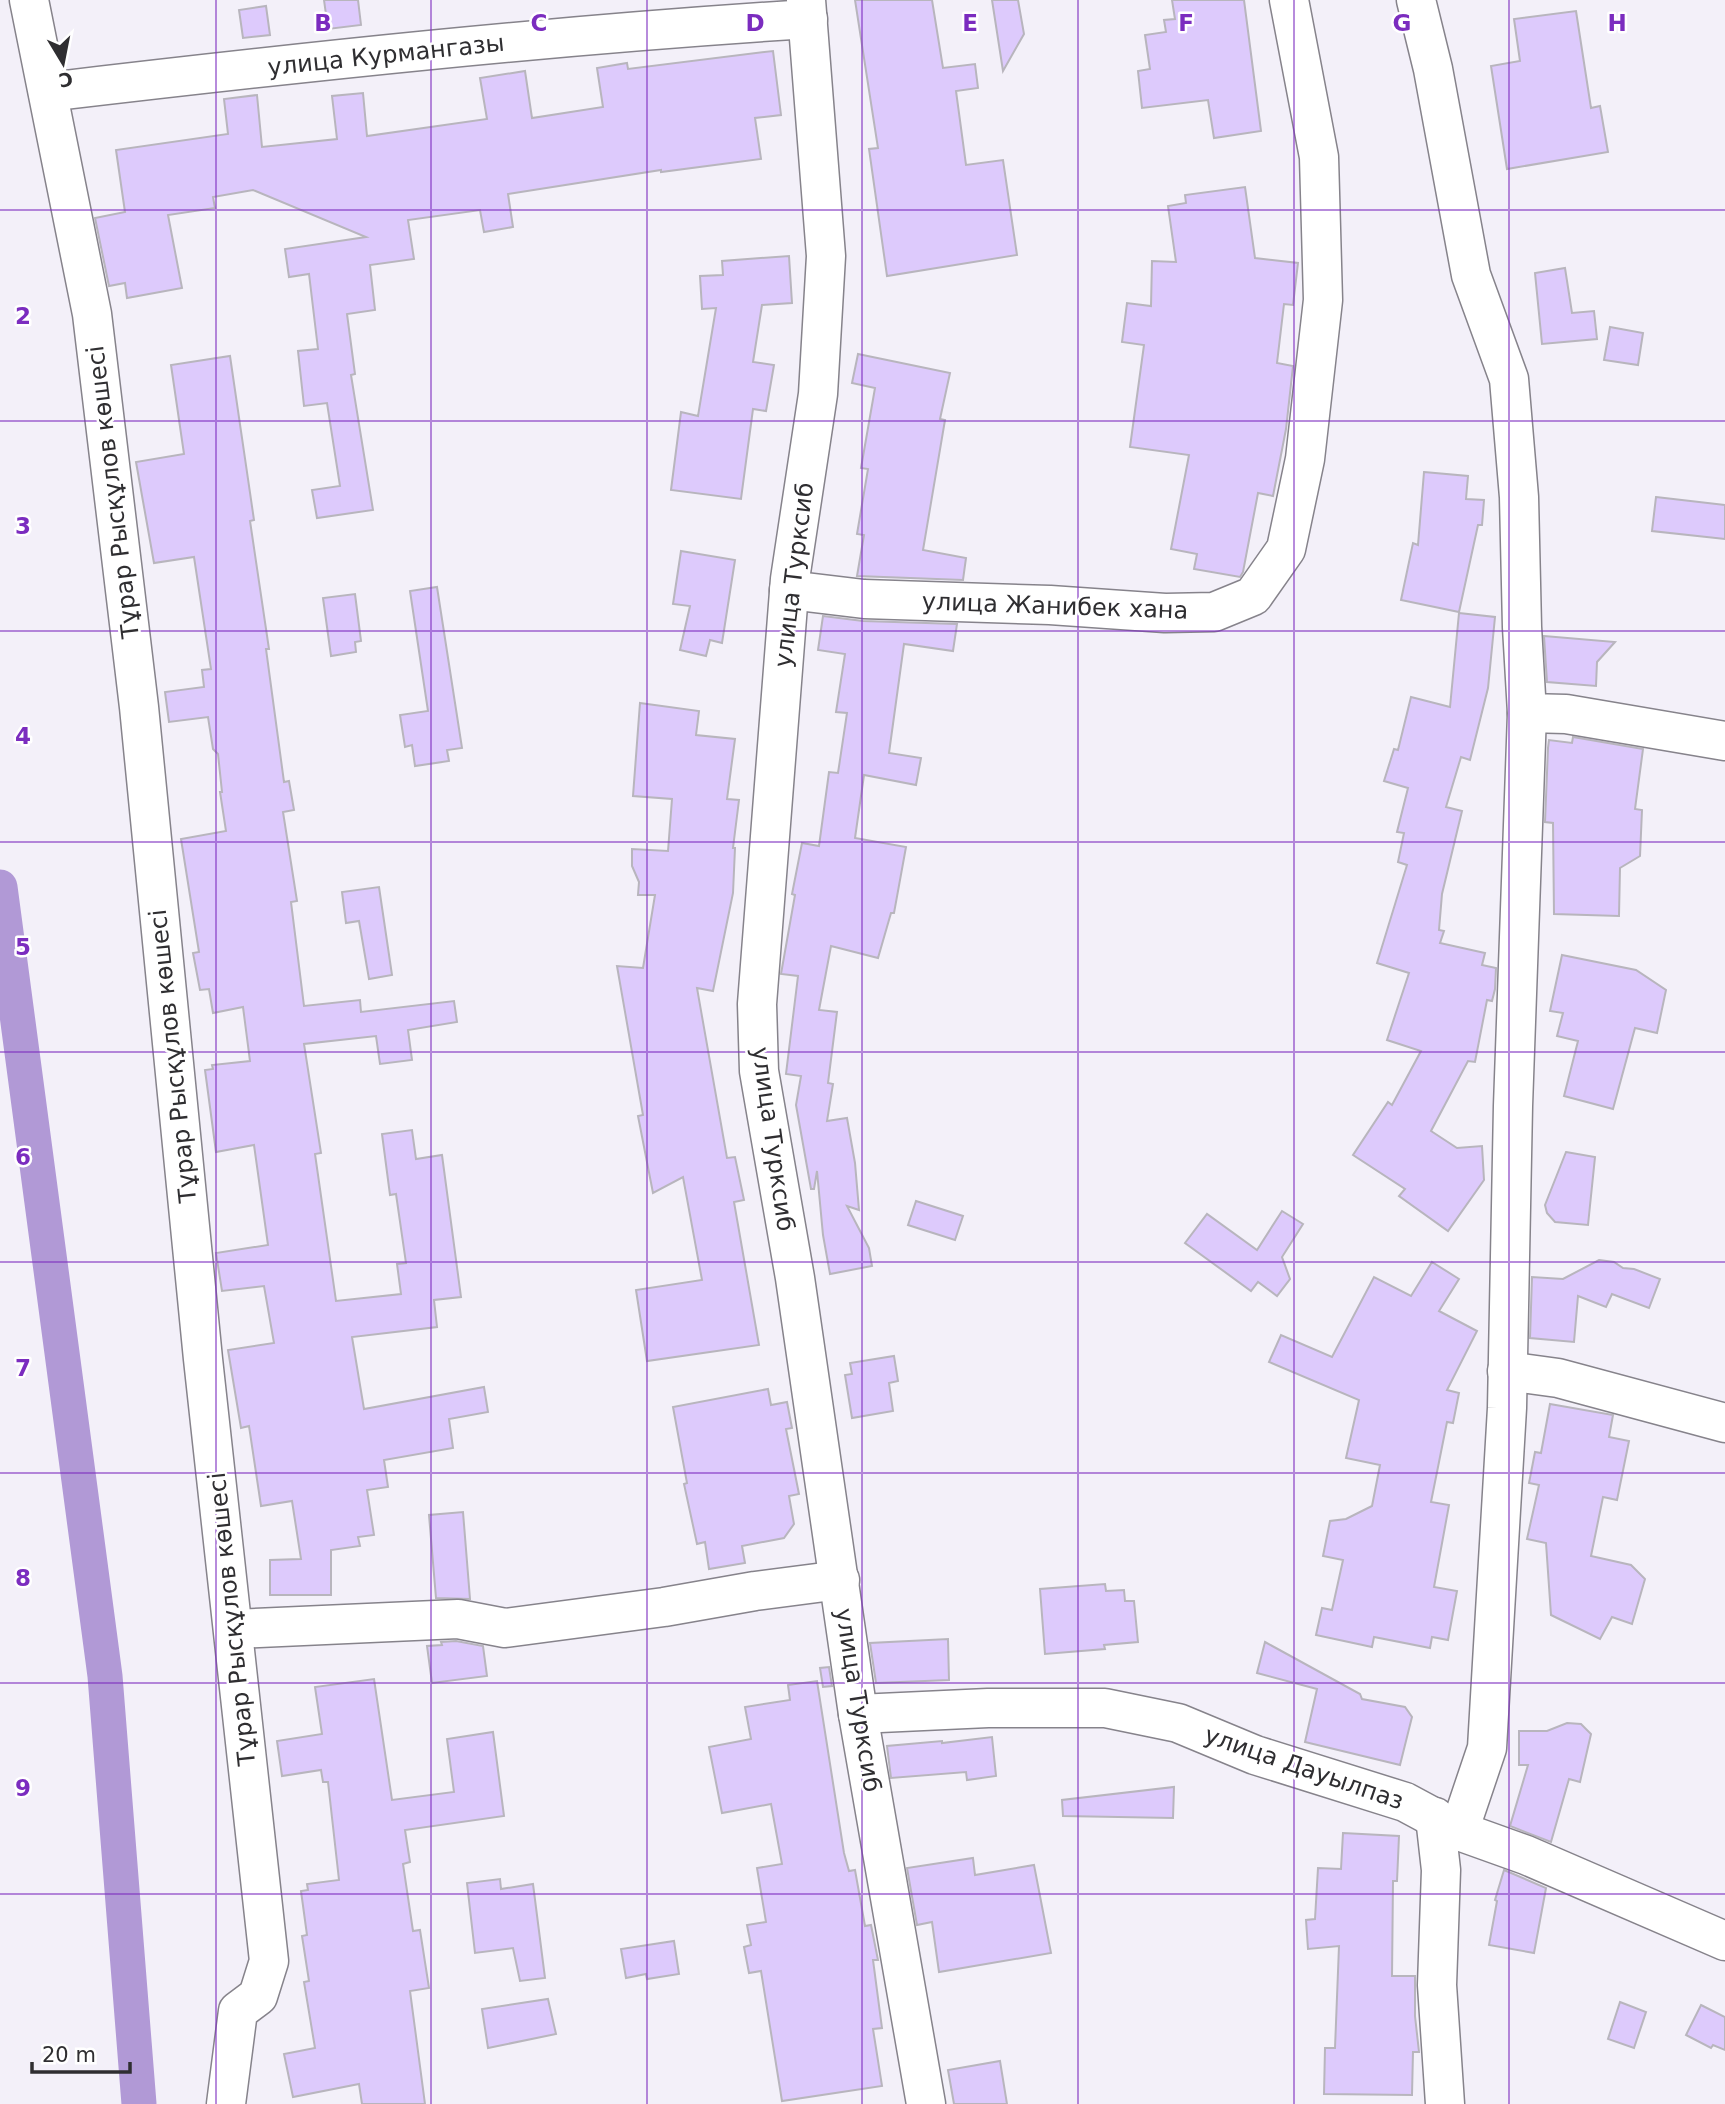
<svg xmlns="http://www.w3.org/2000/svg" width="1725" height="2104" viewBox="0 0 1725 2104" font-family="'DejaVu Sans',sans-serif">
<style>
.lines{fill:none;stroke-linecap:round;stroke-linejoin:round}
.canal{stroke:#b199d6;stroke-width:35}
.building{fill:#ddcafc;stroke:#b8b5bd;stroke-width:2}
.minor-casing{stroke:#86838b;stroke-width:41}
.minor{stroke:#fff;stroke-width:38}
.grid{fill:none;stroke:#7b2cbf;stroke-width:2;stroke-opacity:0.55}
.labels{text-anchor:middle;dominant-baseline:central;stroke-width:5;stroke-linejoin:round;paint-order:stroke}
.street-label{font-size:24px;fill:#2f2e31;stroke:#fff}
.grid-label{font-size:23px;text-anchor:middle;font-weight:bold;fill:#7b2cbf;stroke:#fff;stroke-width:5;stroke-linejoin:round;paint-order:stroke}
</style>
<rect width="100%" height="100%" fill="#f3f0f9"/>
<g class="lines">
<polyline class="canal" points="0,887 105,1676 139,2104"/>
</g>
<g class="building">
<polygon points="324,0 358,0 361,25 328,29"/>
<polygon points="855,0 932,0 943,68 975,64 978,88 956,91 966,165 1003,160 1017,255 887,276 869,149 878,148"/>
<polygon points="992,0 1018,0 1024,34 1003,71"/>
<polygon points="1172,0 1244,0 1261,131 1214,138 1208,100 1142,108 1138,71 1150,69 1145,35 1166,32 1164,20 1175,19"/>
<polygon points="266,6 270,35 243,38 239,10"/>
<polygon points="1576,11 1591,108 1600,106 1608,152 1507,169 1491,66 1520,61 1514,19"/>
<polygon points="773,51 781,115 755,118 761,159 661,172 661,170 508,194 513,227 484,232 480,210 408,220 414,259 370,265 375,310 347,314 355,374 351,375 373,510 317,518 312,490 340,486 327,403 304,406 298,351 318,349 309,274 289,277 285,249 366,237 253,190 213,197 215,208 168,215 182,288 127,298 125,283 109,286 95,218 125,212 116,150 228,134 224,99 257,95 262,147 337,139 332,96 363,93 367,136 487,119 480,78 525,71 532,118 603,107 597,68 627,63 628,69"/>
<polygon points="1245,187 1255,258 1298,263 1293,305 1284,304 1277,363 1293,366 1286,429 1273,496 1258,493 1243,572 1240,577 1194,569 1197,554 1171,549 1189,455 1130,447 1144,345 1122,342 1127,303 1151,306 1152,261 1176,262 1168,206 1186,203 1185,195"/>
<polygon points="789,256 792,303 762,305 753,362 774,365 766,411 753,409 741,499 671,490 681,412 698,416 716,308 702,309 700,276 723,275 722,261"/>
<polygon points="1565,268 1572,313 1594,311 1597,339 1542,344 1535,273"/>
<polygon points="1610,327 1643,333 1638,365 1604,360"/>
<polygon points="858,354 950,373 940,419 945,420 923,550 966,558 963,580 857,576 864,535 857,534 868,469 861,468 875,388 852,383"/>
<polygon points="230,356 254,520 250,521 269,649 266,649 284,782 289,781 294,810 283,812 297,901 291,902 304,1006 360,1000 361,1012 454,1001 457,1022 408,1030 412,1060 380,1064 376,1036 304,1044 321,1153 315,1154 336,1301 401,1294 397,1264 406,1263 396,1194 390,1195 382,1134 412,1130 416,1159 442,1155 461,1297 434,1300 437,1327 352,1337 364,1409 484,1387 488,1412 449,1419 453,1448 384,1460 388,1487 367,1490 374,1535 358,1537 360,1546 331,1550 331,1595 270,1595 270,1560 301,1559 292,1501 261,1506 249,1426 241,1428 228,1350 274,1343 264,1286 222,1291 216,1253 268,1245 254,1145 216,1152 205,1070 213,1069 212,1065 250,1061 243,1007 213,1013 209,989 200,990 193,953 199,952 181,839 226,831 220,792 222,792 218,754 213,749 208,717 169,722 165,692 204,687 202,670 211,669 194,557 154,563 136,462 184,454 171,365"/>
<polygon points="1424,472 1468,476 1466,499 1484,500 1482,525 1478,525 1459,612 1401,600 1413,543 1418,545"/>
<polygon points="1656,497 1725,505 1725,539 1652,531"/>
<polygon points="681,551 735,560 722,643 710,640 706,656 680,650 690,606 673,604"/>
<polygon points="437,587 462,748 447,750 449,761 415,766 412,745 405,747 400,715 428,711 410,591"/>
<polygon points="355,594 361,641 355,642 356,652 331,656 323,598"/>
<polygon points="1459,613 1495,617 1488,688 1470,760 1461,757 1446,807 1462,811 1442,894 1439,930 1444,931 1440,943 1485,953 1482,965 1496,968 1495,989 1492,1001 1487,1000 1475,1062 1468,1061 1431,1131 1457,1148 1482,1146 1484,1180 1448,1231 1399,1196 1405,1189 1353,1155 1388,1102 1392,1105 1421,1051 1387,1040 1409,973 1377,963 1407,865 1398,862 1404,833 1397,832 1408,788 1384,781 1394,749 1398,750 1411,697 1450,707"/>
<polygon points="823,616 863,621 957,624 953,651 904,644 889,753 921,758 916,785 864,775 855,838 906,847 894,913 891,913 878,958 831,946 819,1010 837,1012 828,1083 833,1084 827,1121 847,1118 855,1163 859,1210 847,1206 869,1248 872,1266 830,1274 823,1235 817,1171 814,1189 811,1189 796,1105 801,1076 786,1074 798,976 781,974 795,895 792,894 802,843 819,846 829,772 838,773 847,713 836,712 845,654 818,650"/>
<polygon points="1544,636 1615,642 1597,662 1596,686 1547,682"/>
<polygon points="640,703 699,711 696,735 735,739 727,799 739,800 733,848 735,848 733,893 713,991 697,988 727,1158 735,1157 744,1200 734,1202 759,1345 647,1361 636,1290 702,1280 683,1177 653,1193 638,1116 643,1115 617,966 643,968 655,895 638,895 639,882 632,866 632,849 668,851 672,799 633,796"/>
<polygon points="1573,737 1643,749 1635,809 1642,810 1640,856 1620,868 1619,916 1554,914 1553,823 1545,822 1548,748 1549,740 1572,743"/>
<polygon points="379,887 392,975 369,979 359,921 346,923 342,892"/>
<polygon points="1562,955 1636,970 1666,990 1657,1033 1635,1028 1613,1109 1564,1096 1578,1041 1557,1036 1563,1013 1550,1011"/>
<polygon points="1566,1152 1595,1157 1588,1225 1555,1222 1547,1213 1545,1205"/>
<polygon points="916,1201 963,1216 955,1240 908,1225"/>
<polygon points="1282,1211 1303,1224 1282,1257 1290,1279 1277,1296 1258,1282 1251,1291 1185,1243 1207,1214 1257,1250"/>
<polygon points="1599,1260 1614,1262 1623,1268 1634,1269 1660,1279 1649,1308 1612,1294 1606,1307 1578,1296 1574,1342 1530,1338 1532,1277 1563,1279"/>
<polygon points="1432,1262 1459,1279 1439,1311 1477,1331 1447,1390 1459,1393 1453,1423 1447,1422 1431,1502 1449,1505 1434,1587 1457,1591 1448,1640 1432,1637 1430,1648 1374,1637 1372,1647 1316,1635 1322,1608 1332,1610 1343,1560 1323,1556 1330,1521 1346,1519 1372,1506 1380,1465 1346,1458 1359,1400 1269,1362 1281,1335 1332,1357 1374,1277 1411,1296"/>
<polygon points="894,1356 898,1381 889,1383 893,1411 852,1418 845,1375 852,1374 850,1363"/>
<polygon points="768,1389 771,1405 787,1402 792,1428 786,1429 799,1494 789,1496 794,1524 784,1538 742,1546 745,1563 709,1569 705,1542 697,1544 684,1484 687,1483 673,1407"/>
<polygon points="1550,1404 1613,1415 1609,1437 1629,1441 1617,1500 1603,1497 1591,1556 1631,1565 1645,1579 1632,1624 1612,1617 1600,1639 1551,1615 1546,1543 1527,1539 1539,1485 1529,1483 1535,1452 1541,1453"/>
<polygon points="463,1512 470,1599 436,1598 429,1515"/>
<polygon points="1105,1584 1106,1591 1124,1590 1125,1601 1134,1601 1138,1642 1104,1645 1105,1649 1045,1654 1040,1589"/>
<polygon points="948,1639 949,1680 876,1683 870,1643"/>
<polygon points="456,1641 483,1646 487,1676 432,1683 427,1646 442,1645 441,1642"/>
<polygon points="1265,1642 1360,1694 1362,1699 1405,1707 1412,1717 1400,1765 1305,1742 1317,1689 1257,1673"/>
<polygon points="829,1667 832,1686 823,1687 820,1668"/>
<polygon points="374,1679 392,1800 454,1792 447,1739 493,1732 504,1816 405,1830 410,1862 403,1864 413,1931 420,1930 429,1988 410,1991 425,2104 362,2104 359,2084 293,2097 284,2054 315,2048 304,1982 309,1981 302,1936 307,1935 301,1891 308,1890 307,1884 339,1880 328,1782 323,1782 321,1770 282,1776 277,1741 322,1734 315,1687"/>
<polygon points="817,1681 844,1853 849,1871 855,1870 865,1926 871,1925 878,1960 873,1960 882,2028 873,2029 882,2086 782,2101 761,1971 749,1973 744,1947 751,1945 747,1925 766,1922 757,1868 782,1864 771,1804 722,1813 709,1747 751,1739 745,1707 790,1700 788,1685"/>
<polygon points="1567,1723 1581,1724 1591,1734 1580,1782 1569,1779 1551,1842 1510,1826 1528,1765 1519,1765 1519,1731 1547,1731"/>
<polygon points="992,1737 996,1776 967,1780 966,1772 891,1778 887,1746 942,1741 942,1743"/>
<polygon points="1174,1787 1173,1818 1063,1816 1062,1800"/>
<polygon points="1343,1833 1399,1836 1397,1881 1393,1881 1392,1976 1415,1976 1415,2016 1419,2052 1413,2052 1412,2095 1324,2094 1325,2048 1335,2048 1339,1946 1308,1949 1306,1920 1315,1919 1318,1868 1341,1869"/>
<polygon points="973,1858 975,1875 1034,1865 1051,1953 939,1972 932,1922 917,1925 907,1868"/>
<polygon points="1504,1870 1546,1888 1534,1953 1489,1945 1497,1901 1495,1900"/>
<polygon points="500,1879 501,1889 533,1884 545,1978 520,1981 513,1948 475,1953 467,1883"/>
<polygon points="674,1941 679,1974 647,1979 646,1974 626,1978 621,1949"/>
<polygon points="548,1999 556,2034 488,2048 482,2009"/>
<polygon points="1620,2002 1646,2012 1634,2048 1608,2039"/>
<polygon points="1701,2005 1725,2017 1725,2050 1713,2045 1711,2048 1686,2035"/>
<polygon points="1000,2061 1007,2104 954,2104 948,2070"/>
</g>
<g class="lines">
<g class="minor-casing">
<g id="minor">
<polyline points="29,0 92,314 139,707 203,1359 269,1961 258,1996 238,2011 226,2104"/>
<polyline points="806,0 826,256 818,394 790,579 757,1004 759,1071 795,1278 858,1714 926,2104"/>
<polyline points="1416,0 1433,69 1471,275 1509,379 1519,497 1522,627 1527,713 1566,714 1725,741"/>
<path d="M48,92C301,62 554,35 808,19"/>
<polyline points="789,590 864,599 1050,605 1165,613 1214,612 1253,596 1286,549 1305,459 1323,300 1319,157 1289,0"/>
<polyline points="1507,1371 1558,1378 1725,1423"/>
<polyline points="234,1629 458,1619 505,1628 664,1607 755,1591 840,1580"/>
<polyline points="858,1714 988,1708 1105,1708 1178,1723 1255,1755 1405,1802 1459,1831 1526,1855 1725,1941"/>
<polyline points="1435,1817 1441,1870 1437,1985 1445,2104"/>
<polyline points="1459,1831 1487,1748 1507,1408 1513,1106 1527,713"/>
</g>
</g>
<use href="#minor" class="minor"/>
</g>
<path class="grid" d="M216,0V2104M431,0V2104M647,0V2104M862,0V2104M1078,0V2104M1294,0V2104M1509,0V2104M0,210H1725M0,421H1725M0,631H1725M0,842H1725M0,1052H1725M0,1262H1725M0,1473H1725M0,1683H1725M0,1894H1725"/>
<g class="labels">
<g class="street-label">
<text transform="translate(386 55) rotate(-6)">улица Курмангазы</text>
<text transform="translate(113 492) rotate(-97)">Тұрар Рысқұлов көшесі</text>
<text transform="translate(794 575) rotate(-83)">улица Турксиб</text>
<text transform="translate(1055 606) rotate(2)">улица Жанибек хана</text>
<text transform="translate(173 1056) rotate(-96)">Тұрар Рысқұлов көшесі</text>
<text transform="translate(773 1139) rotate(82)">улица Турксиб</text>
<text transform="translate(232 1619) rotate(-96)">Тұрар Рысқұлов көшесі</text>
<text transform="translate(858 1700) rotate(81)">улица Турксиб</text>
<text transform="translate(1304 1768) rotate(19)">улица Дауылпаз</text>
</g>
</g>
<g class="grid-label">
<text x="323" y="31">B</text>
<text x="539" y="31">C</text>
<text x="755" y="31">D</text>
<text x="970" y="31">E</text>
<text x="1186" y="31">F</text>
<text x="1402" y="31">G</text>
<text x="1617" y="31">H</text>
<text x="23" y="324">2</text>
<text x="23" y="534">3</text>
<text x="23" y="744">4</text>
<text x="23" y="955">5</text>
<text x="23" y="1165">6</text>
<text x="23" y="1376">7</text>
<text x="23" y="1586">8</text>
<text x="23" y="1796">9</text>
</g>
<g transform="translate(63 63) rotate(170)" stroke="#ffffff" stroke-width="5" paint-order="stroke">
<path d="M0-5L12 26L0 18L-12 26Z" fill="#2f2e31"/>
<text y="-10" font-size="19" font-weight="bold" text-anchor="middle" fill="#2f2e31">С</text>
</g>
<path d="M32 2062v10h98v-10" fill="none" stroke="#2f2e31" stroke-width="3.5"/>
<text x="42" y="2062" font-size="21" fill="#2f2e31" stroke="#ffffff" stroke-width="5" paint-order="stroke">20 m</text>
</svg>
